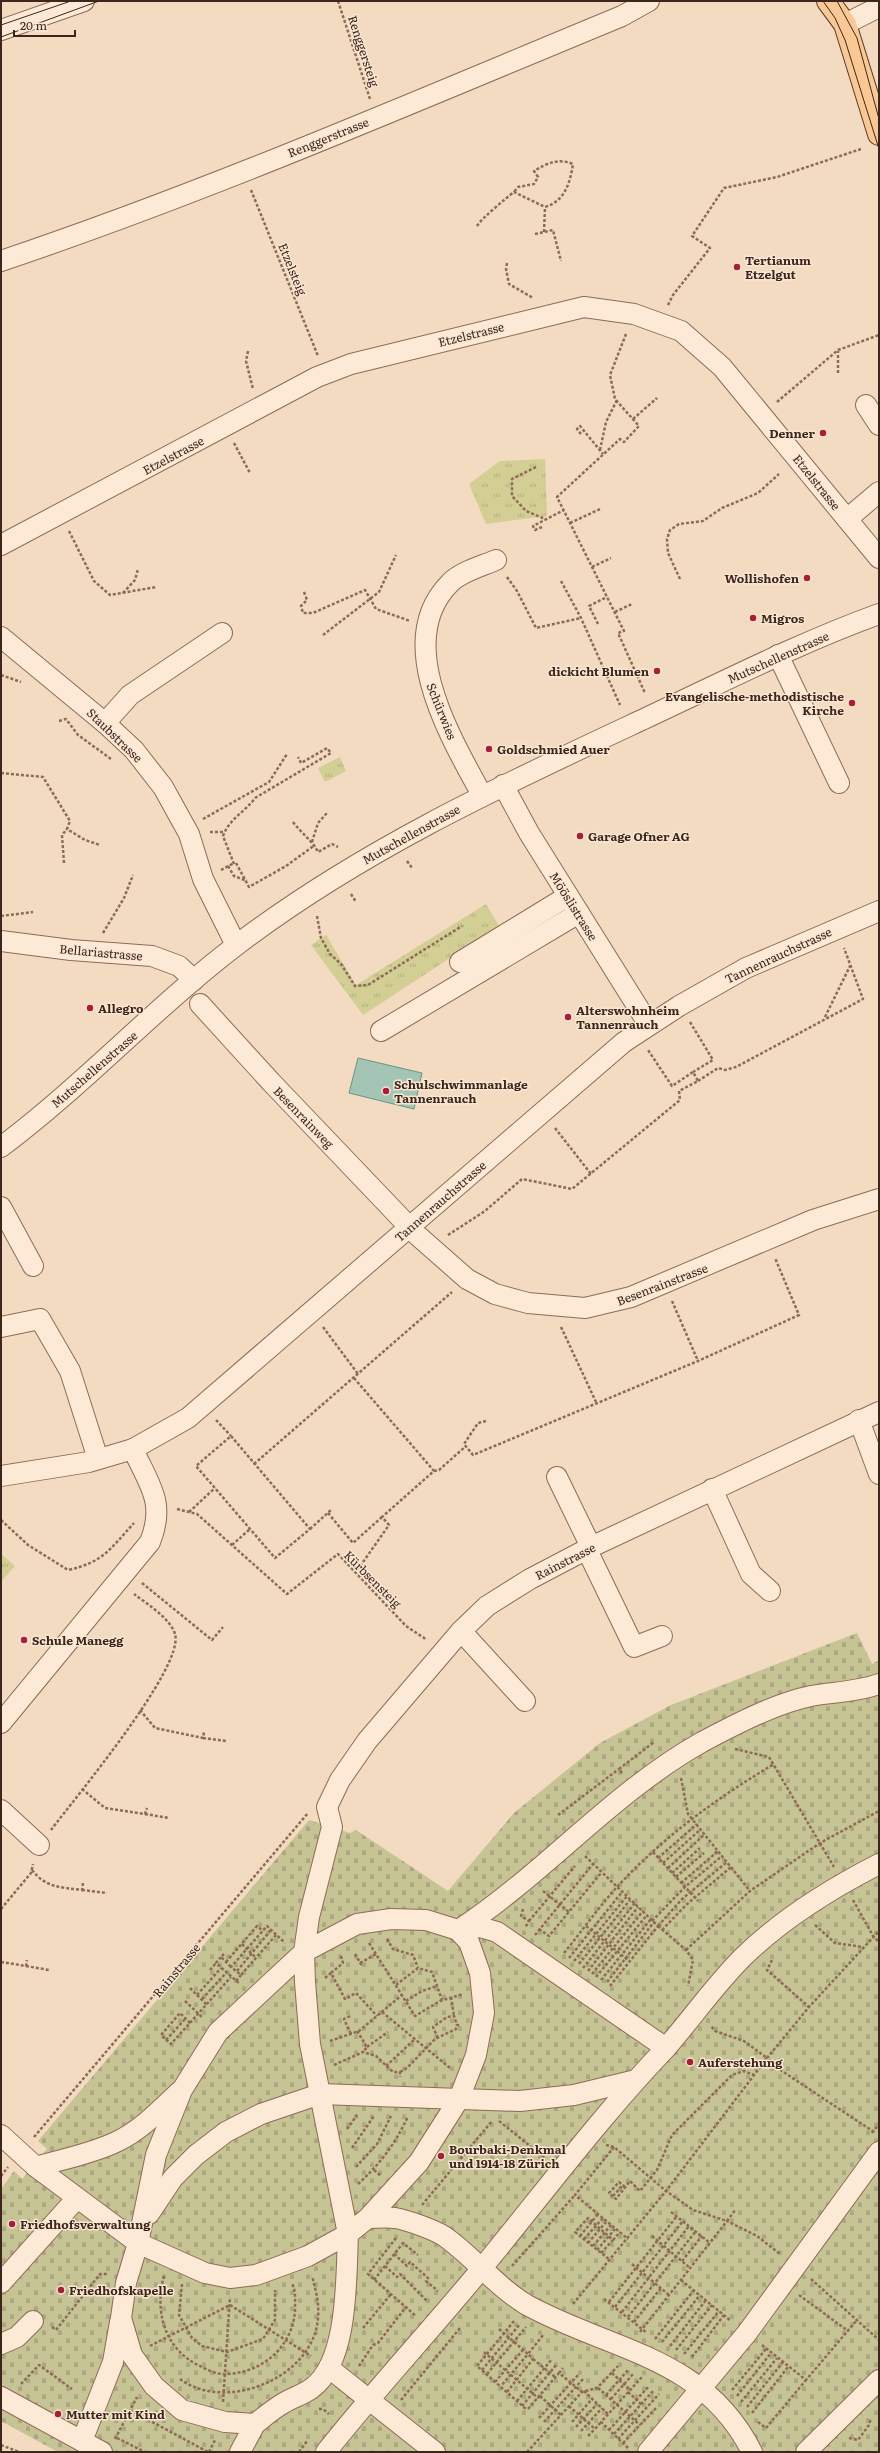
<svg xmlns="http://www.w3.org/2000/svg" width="880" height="2453" viewBox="0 0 880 2453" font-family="Literata,serif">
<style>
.grass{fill:url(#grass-tufts)}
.cemetery{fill:url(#cemetery-stones)}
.water{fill:#a4c5b5;stroke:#6a9482}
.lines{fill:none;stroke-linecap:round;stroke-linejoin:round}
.minor-casing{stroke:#8f6a56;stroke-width:22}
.major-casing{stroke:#5c392b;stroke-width:24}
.path{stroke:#8f6a56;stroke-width:2.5;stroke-dasharray:3 2;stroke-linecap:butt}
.minor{stroke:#fcead6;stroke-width:20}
.major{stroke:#fac895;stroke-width:22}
.tram{stroke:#3d261c;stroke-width:1}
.poi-dot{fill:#a51f39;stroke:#f9e6d2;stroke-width:1.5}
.labels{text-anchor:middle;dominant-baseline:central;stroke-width:3;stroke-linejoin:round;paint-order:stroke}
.street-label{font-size:12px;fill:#3d261c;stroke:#f9e6d2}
.poi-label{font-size:12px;font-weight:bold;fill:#3d261c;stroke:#f9e6d2;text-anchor:start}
</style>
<defs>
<pattern id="grass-tufts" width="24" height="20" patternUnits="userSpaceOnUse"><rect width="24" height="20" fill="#d2ce94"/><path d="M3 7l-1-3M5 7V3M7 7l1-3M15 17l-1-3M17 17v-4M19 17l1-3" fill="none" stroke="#b5b17f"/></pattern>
<pattern id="cemetery-stones" width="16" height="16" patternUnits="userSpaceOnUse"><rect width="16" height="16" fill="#c6c394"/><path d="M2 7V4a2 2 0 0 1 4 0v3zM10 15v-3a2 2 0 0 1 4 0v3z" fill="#aba77f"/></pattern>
</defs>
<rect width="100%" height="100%" fill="#f3dbc1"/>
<g class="grass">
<polygon points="545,459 547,516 486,524 469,484 500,461"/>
<polygon points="340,757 346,771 325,782 318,768"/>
<polygon points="486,904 499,926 363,1015 311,945 326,935 356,985"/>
<polygon points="1,1554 15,1566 1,1582"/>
</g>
<polygon class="cemetery" points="857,1633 872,1664 879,1660 879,2452 58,2452 1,2421 1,2189 14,2171 22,2179 47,2149 38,2141 309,1820 350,1833 356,1830 448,1891 514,1813 600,1743 671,1705"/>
<polygon class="water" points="358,1058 422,1073 414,1109 349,1093"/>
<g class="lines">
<g class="minor-casing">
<g id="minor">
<polyline points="845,24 879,7"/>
<polyline points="1,30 84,1"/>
<path d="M1,261C212,190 416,101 622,16L649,1"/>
<polyline points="866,405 879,425"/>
<polyline points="847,519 879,492"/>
<polyline points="1,545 317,377 351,364 584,307 634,314 681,331 722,367 879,558"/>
<polyline points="1,637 105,723 134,750 163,787 189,834 203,879 236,945"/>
<polyline points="778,655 839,783"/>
<polyline points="105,723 130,695 222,633"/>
<polyline points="503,785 529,833 649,1025"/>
<path d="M482,795C451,738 392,641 450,583C460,572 482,566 496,560"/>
<polyline points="1,941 71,950 152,956 179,966 194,980"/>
<polyline points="460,962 568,896"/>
<polyline points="200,1004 271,1082 417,1235 467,1279 495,1294 528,1303 585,1308 631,1297 813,1220 879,1199"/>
<polyline points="381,1031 579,913"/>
<path d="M1,1147C84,1085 155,1007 238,944C363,849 505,784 646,718C723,682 799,643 879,614"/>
<polyline points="1,1207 33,1266"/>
<polyline points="1,1327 40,1319 70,1371 98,1459"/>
<polyline points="859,1420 879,1474"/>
<polyline points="1,1476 89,1462 133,1449 188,1418 624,1042 679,1006 746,968 879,911"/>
<polyline points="557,1477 591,1547"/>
<polyline points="712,1489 751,1574 770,1591"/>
<polyline points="587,1550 634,1647 662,1636"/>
<polyline points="461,1631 525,1701"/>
<path d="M1,1723L150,1542C166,1502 149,1485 133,1449"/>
<polyline points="1,1810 39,1845"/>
<path d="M460,1929C545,1873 613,1792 702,1742C734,1725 776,1703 811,1696C834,1692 857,1692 879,1684"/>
<path d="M666,2048C692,2018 715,1985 743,1957C781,1920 832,1888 879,1864"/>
<path d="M1,2135L36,2167L138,2243L205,2273L230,2278L256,2275L308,2256L348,2234L368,2218L419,2162L459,2099L476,2055L484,2013L480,1973L469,1942L458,1930L426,1920L391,1919L357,1924L304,1952L218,2032L182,2090L156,2155L138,2243L126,2283L121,2318L132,2355L154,2386L182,2410L225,2422L255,2424C264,2417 272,2410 282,2404C291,2398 303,2395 312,2388C349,2361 346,2276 348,2234L310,2044L305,1982L304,1952L309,1917L332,1827L327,1807L340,1780L367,1741L461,1631L487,1606L530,1579L591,1547L879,1412"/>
<path d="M36,2167C63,2159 91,2154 116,2142C140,2131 160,2110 179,2092"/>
<polyline points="149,2214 173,2178 196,2155 226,2132 261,2114 320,2094 520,2101 574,2095 636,2080"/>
<path d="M368,2218C376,2218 386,2217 395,2218C407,2220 439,2231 448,2239C475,2259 498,2288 527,2305C611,2351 704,2356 752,2452"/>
<polyline points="1,2283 77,2198"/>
<polyline points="1,2344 17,2337 33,2321"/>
<polyline points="329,2368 435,2452"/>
<polyline points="1,2397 102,2452"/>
<polyline points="82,2441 113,2362 120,2322"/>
<polyline points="240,2452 255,2424"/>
<path d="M326,2452C376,2389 431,2330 482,2268C543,2194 600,2117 666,2048L497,1932L480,1927L458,1930"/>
<polyline points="648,2452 747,2333 879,2152"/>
<polyline points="806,2452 879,2380"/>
</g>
</g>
<g class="major-casing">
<polyline id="major" points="828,1 845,24 879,134"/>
</g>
<g class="path">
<polyline points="338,1 370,99"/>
<polyline points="251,190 318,356"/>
<path d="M477,226C482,218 505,199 514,192L545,207C565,201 570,183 573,164C559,158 547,163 534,171L538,177L534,184L518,187L514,192"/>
<polyline points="544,232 545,207"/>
<polyline points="535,234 553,230 561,261"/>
<polyline points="507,263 506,269 509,284 533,298"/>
<polyline points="668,305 673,295 710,248 692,236 724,188 777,177 861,149"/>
<polyline points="626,334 610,375 615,399 639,426 624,442 620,439 557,497 624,631 618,633 645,693"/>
<polyline points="248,351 246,361 253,389"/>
<polyline points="838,373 838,351"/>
<polyline points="777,402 838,350 879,335"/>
<polyline points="633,419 657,398"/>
<polyline points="581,434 577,429 580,426 603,454"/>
<polyline points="234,443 250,473"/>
<polyline points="600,450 606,422 617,400"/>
<polyline points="536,467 512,479 512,496 526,511 545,519"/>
<polyline points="570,523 600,509"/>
<polyline points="542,527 535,530 533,526 564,510"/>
<polyline points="69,531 94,581 110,595 156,587"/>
<polyline points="592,567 611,558"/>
<polyline points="507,577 517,591 536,628 581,618"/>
<polyline points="680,579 668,553 667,539 670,530 679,524 703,521 722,508 758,493 779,474"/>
<polyline points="561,581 581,618 620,705"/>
<polyline points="304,592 307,600 301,606 303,613 313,613 365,590 376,609 410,621"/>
<polyline points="123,593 135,580 138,569"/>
<polyline points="615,612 632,604"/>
<polyline points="598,624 589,606 607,597"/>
<polyline points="323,635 379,592 396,555"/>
<polyline points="1,675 21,682"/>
<polyline points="59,721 66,719 78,735 111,759"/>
<polyline points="1,773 43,777 70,821 67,829 85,840 100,845"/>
<polyline points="203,819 269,782 287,754"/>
<path d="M293,822C301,833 312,840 318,852L332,844L338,847"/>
<polyline points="210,832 224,832"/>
<polyline points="312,842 318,823 327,813"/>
<polyline points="407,861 412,868"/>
<polyline points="64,863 62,835 67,829"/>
<polyline points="236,863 249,887 286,866 315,845"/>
<path d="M234,864L223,836C229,819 245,812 255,798L331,753L327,748L301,763L298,757"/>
<polyline points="228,866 234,876 247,881"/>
<polyline points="221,870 234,863"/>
<polyline points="351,894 356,902"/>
<polyline points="1,916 33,912"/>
<polyline points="317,916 321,938 330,954 341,964 355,986 368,985 462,926"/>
<polyline points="103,933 124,898 133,875"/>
<polyline points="825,1017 850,966"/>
<polyline points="690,1022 713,1060 693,1072"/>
<polyline points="698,1081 718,1068 725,1070 736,1067 863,999 844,948"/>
<polyline points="555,1128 591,1174"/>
<polyline points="448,1235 485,1211 522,1179 572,1189 680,1100 679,1091 698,1081 693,1072 672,1086 648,1050"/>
<polyline points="672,1301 698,1361"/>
<polyline points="323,1327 358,1374"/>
<polyline points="561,1327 596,1402"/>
<polyline points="354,1378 434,1471 382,1517 389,1525 356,1572"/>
<polyline points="216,1420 231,1436"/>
<polyline points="486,1421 478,1423 464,1444 473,1455 698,1361 799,1315 775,1258"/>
<polygon points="231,1436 310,1529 275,1558 196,1466"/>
<polyline points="254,1464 452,1292"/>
<polyline points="434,1471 439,1470 466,1446"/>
<polyline points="177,1509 197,1514 287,1594 338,1554 406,1626 427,1640"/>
<polyline points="189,1512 215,1488"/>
<polyline points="328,1513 353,1543 382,1517"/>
<path d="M1,1520L28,1545L68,1570C104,1562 110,1549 134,1523"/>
<polyline points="310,1529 331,1510"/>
<polyline points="232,1545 250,1529"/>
<polyline points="142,1583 212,1640 223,1627"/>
<polyline points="140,1710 155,1728 203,1738 204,1732"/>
<polyline points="203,1738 226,1741"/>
<polyline points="735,1749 769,1757 834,1867"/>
<polyline points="622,1773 619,1769 654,1742"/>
<polyline points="681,1778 688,1814 750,1891"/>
<polyline points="82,1789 105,1808 145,1814 147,1808"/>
<polyline points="145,1814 169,1818"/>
<polyline points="558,1815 619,1769"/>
<path d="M51,1830C74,1799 185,1667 175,1634C170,1618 147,1604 134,1594"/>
<polyline points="653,1852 698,1901"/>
<polyline points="585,1856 658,1926 610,1986"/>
<polyline points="658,1858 697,1824"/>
<polyline points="663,1863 701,1829"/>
<polyline points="668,1868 705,1834"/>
<path d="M32,1870C46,1888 60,1887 82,1890L83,1883"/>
<polyline points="672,1873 700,1848"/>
<polyline points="676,1877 704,1853"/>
<polyline points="681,1883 718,1851"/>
<polyline points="82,1890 107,1893"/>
<polyline points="543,1891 569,1912"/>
<polyline points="853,1900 873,1936 879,1942"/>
<polyline points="1,1909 31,1873 33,1864"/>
<polyline points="523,1909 521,1916 529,1921 525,1928"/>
<polyline points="529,1921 575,1866"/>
<polyline points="652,1921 685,1887 722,1856"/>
<polyline points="815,1925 835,1943 863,1947"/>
<polyline points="586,1926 629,1961"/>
<polyline points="658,1926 686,1950 693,1960 688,1986"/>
<polyline points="658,1926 682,1899 727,1862"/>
<polyline points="539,1929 549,1936 601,1873"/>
<polyline points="662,1930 686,1905 731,1867"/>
<polyline points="276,1935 241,1975 231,1967 267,1926 285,1943"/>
<polyline points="535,1935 593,1864"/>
<polyline points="387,1939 393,1949 413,1955 418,1968"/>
<polyline points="369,1943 415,2016 440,2001 463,1994"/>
<polyline points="242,1944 256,1958"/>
<polyline points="686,1950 750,1891 820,1843 879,1811"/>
<path d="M564,1953C582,1931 598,1908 617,1887C663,1837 717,1798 774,1764"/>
<polyline points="224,1954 221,1957 231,1967"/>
<polyline points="355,1954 362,1966"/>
<polyline points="221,1957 216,1963 240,1984"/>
<polyline points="569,1958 622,1892"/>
<polyline points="772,1960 767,1970 809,2007"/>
<polyline points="574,1961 627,1896"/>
<polyline points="1,1962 26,1966 27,1960"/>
<polyline points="226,1962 257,1926 263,1931"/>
<polyline points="360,1963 376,1954"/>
<polyline points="579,1964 630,1900"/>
<polyline points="26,1966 49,1970"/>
<polyline points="583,1968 635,1903"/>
<polyline points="210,1970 216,1963"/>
<polyline points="237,1971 271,1930"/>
<polyline points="588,1971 638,1907"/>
<polyline points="331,1973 343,1963 341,1956"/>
<polyline points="592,1974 643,1911"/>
<polyline points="596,1977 647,1915"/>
<polyline points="325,1978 331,1973 345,1999 356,1993 377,2016"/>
<polyline points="601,1980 651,1919"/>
<polyline points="236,1981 241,1975"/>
<polyline points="607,1982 654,1922"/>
<polyline points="396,1985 418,1968 432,1972 442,2000"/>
<polyline points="190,1988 207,2005"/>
<polyline points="197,1995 221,1968"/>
<polyline points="451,1997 454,2016"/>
<polyline points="202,1999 226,1973"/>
<polyline points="185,2001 203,2018"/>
<polyline points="406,2001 422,1991 437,1986"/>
<polyline points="382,2012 450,2068"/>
<polyline points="350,2016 344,2019 351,2034"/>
<polyline points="190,2023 180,2013 161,2035 171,2044 231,1977"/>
<polyline points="357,2031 367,2047 363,2052"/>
<polyline points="438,2038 433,2027 447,2017 454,2016 457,2025"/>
<polyline points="166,2040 186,2018"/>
<polyline points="330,2041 359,2031 402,1995"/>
<polyline points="367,2047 388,2032"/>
<polyline points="334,2065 363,2052 376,2056 393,2072 400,2072 400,2077"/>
<polyline points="386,2066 415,2039"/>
<polyline points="400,2072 407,2068 435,2039 456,2029 457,2025 461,2026"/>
<polyline points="499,2121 545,2158"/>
<polyline points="347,2129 357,2115"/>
<polyline points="874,2132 782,2071 767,2058 809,2007 879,1931"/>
<polyline points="872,2133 879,2124"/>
<polyline points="34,2137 308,1813"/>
<polyline points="606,2145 614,2147 666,2191 693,2210 727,2221 736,2209"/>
<polyline points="614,2147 575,2195 628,2239"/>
<polyline points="352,2148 374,2116"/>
<polyline points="356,2167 377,2144 391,2116"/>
<polyline points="374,2170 381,2176"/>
<polyline points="1,2176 8,2167"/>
<path d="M358,2184C380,2164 396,2143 408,2116"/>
<polyline points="625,2187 619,2182 609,2193 616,2199 630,2181 640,2191 657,2170 672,2135 732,2075 744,2071 754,2075"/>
<polyline points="613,2196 623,2185"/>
<polyline points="422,2205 492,2121"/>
<polyline points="671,2212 710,2243"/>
<polyline points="580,2236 598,2214"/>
<polyline points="652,2236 690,2268"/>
<polyline points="396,2238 368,2274 416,2316"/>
<polyline points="584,2239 603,2218"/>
<polyline points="613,2240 620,2232"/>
<polyline points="588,2243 606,2222"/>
<polyline points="593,2246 611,2225"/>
<polyline points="597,2250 615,2229"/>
<path d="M601,2253L613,2240L588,2218L575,2232C587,2242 599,2251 610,2260"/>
<polyline points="394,2254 407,2266 410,2262 428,2278 426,2281 438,2291"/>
<polyline points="682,2261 702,2236"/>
<polyline points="632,2264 669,2295"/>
<polyline points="385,2266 397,2277 400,2274 428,2302"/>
<polyline points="512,2266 575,2195"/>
<path d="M164,2276C154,2312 165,2350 200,2366C207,2370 218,2375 226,2374C263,2373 293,2346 295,2310C295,2299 296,2292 292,2283"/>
<polyline points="811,2279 879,2340"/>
<polyline points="374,2280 403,2243 418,2255"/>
<polyline points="681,2280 731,2321"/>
<polyline points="182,2284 179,2315 192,2338 202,2346 227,2352 263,2339 275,2320 275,2290"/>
<polyline points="799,2295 848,2331"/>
<polyline points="604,2299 647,2333"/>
<polyline points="609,2302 677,2216"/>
<polyline points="573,2304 666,2191 767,2058 744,2041 715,2031 711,2026"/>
<polyline points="615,2307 683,2221"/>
<polyline points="622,2312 689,2226"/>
<polyline points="628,2317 696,2231"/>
<polyline points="514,2321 477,2366 526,2409"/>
<polyline points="634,2322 661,2288"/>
<polyline points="52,2327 56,2330 100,2274 108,2274"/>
<polyline points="363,2328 391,2294"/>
<polyline points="499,2329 528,2354 501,2386"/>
<polyline points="640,2332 727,2221 757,2236 780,2254"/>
<polyline points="655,2339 694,2290"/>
<polyline points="662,2342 700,2295"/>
<polyline points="762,2345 806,2380 857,2320"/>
<polyline points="150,2346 230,2305 311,2356"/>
<polyline points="670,2346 706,2300"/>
<polyline points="676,2350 712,2305"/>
<polyline points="484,2352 538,2398"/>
<polyline points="684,2354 719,2311"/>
<polyline points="692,2357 724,2315"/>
<polyline points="533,2359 555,2377"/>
<polyline points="359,2366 373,2345 378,2343 406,2307"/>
<polyline points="482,2370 520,2324"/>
<polyline points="559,2373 563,2368"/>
<polyline points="612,2373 630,2390"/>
<polyline points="487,2374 526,2327"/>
<path d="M180,2379C223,2411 302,2382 316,2330C321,2311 317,2294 312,2276"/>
<polyline points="495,2382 523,2350"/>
<polyline points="21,2384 39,2365 72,2389"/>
<polyline points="598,2388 640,2425"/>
<polyline points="732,2390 766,2349"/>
<polyline points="584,2391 608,2414"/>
<polyline points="507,2392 533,2359 528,2354 544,2334"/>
<polyline points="628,2392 642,2405"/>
<polyline points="606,2395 628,2370"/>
<polyline points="540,2396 561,2415"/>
<polyline points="737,2396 771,2353"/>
<polyline points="611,2399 634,2373"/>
<polyline points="401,2400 460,2328"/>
<polyline points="517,2401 552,2359"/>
<polyline points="223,2402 230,2297"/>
<polyline points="741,2402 777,2358"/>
<polyline points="522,2406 557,2364"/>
<polyline points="569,2406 595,2429 601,2422"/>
<polyline points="747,2407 783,2362"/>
<polyline points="319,2409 323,2409 329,2414"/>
<polyline points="528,2409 559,2373 582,2392"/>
<polyline points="130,2410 208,2452"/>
<polyline points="752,2413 788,2367"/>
<polyline points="539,2418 579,2374"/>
<polyline points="544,2422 584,2378"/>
<polyline points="572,2422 592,2399"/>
<polyline points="758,2422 766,2428 806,2380"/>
<polyline points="576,2427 597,2404"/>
<polyline points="609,2430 649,2386"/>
<polyline points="581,2431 602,2408"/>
<polyline points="614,2434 654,2390"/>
<polyline points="588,2436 595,2429"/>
<polyline points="117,2438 145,2452"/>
<polyline points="849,2438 858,2440 869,2425 871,2418"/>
<polyline points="115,2439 137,2397"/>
<polyline points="618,2439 659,2394"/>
<polyline points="623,2443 657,2407"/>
<polyline points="1,2445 19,2452"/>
<polyline points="628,2448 601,2422 642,2377"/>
<polyline points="209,2452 215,2440"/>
<polyline points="299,2452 307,2441"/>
<polyline points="527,2452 582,2392 597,2388 618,2366"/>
</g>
<use href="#minor" class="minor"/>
<use href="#major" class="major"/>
<g class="tram">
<polyline points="823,1 835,18 845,40 879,149"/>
<polyline points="837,1 857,38 879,119"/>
<polyline points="1,25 71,1"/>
<polyline points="1,37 99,1"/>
</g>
</g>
<g class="poi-dot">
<circle cx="737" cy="267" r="4"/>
<circle cx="823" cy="433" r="4"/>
<circle cx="807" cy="578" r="4"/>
<circle cx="753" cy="618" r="4"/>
<circle cx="657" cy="671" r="4"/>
<circle cx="852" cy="703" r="4"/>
<circle cx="489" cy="749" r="4"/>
<circle cx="580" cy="836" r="4"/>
<circle cx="90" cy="1008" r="4"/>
<circle cx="568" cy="1017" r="4"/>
<circle cx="386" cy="1091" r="4"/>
<circle cx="24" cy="1640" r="4"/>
<circle cx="690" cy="2062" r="4"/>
<circle cx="441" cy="2156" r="4"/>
<circle cx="12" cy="2224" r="4"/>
<circle cx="61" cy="2290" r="4"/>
<circle cx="58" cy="2414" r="4"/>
</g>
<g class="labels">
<g class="street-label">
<text transform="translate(364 51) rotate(72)">Renggersteig</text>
<text transform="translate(328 137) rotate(-22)">Renggerstrasse</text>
<text transform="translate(293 269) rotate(68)">Etzelsteig</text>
<text transform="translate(471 334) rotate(-14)">Etzelstrasse</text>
<text transform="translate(173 455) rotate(-28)">Etzelstrasse</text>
<text transform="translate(817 482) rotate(51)">Etzelstrasse</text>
<text transform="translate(778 657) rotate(-24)">Mutschellenstrasse</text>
<text transform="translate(442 711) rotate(68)">Schürwies</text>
<text transform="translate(115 735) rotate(44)">Staubstrasse</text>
<text transform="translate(411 834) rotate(-29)">Mutschellenstrasse</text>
<text transform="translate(574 906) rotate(58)">Mööslistrasse</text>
<text transform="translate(101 952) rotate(5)">Bellariastrasse</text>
<text transform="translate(778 955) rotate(-25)">Tannenrauchstrasse</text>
<text transform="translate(94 1069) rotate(-41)">Mutschellenstrasse</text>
<text transform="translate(304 1117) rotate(46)">Besenrainweg</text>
<text transform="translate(440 1201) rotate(-41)">Tannenrauchstrasse</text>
<text transform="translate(662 1284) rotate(-21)">Besenrainstrasse</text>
<text transform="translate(565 1561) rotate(-27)">Rainstrasse</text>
<text transform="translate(373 1579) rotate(45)">Kürbsensteig</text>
<text transform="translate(176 1970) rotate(-50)">Rainstrasse</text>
</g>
<g class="poi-label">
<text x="745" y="260">Tertianum<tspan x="745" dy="14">Etzelgut</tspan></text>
<text x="815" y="433" text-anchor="end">Denner</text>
<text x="799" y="578" text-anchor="end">Wollishofen</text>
<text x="761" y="618">Migros</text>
<text x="649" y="671" text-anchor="end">dickicht Blumen</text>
<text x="844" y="696" text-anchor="end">Evangelische-methodistische<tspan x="844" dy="14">Kirche</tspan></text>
<text x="497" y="749">Goldschmied Auer</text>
<text x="588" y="836">Garage Ofner AG</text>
<text x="98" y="1008">Allegro</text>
<text x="576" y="1010">Alterswohnheim<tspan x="576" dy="14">Tannenrauch</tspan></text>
<text x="394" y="1084">Schulschwimmanlage<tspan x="394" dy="14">Tannenrauch</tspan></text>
<text x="32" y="1640">Schule Manegg</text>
<text x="698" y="2062">Auferstehung</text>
<text x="449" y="2149">Bourbaki-Denkmal<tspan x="449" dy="14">und 1914-18 Zürich</tspan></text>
<text x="20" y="2224">Friedhofsverwaltung</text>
<text x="69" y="2290">Friedhofskapelle</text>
<text x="66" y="2414">Mutter mit Kind</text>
</g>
</g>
<rect width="880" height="2453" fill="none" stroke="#3d261c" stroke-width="4"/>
<path d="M14 30v6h61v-6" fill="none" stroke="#3d261c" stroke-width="2"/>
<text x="20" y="30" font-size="12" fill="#3d261c" stroke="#f9e6d2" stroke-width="3" paint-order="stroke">20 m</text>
</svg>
